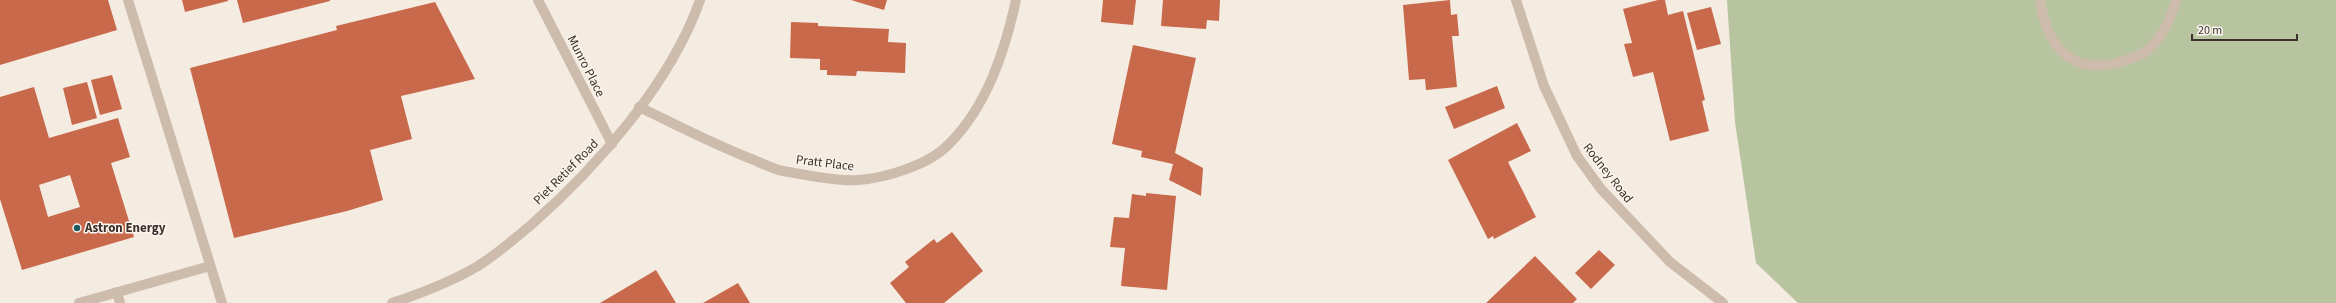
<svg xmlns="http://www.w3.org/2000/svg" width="2336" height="303" viewBox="0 0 2336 303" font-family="'Source Sans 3',sans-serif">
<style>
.green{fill:#b8c4a0}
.building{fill:#c8694b;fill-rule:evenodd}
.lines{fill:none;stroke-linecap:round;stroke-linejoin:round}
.service{stroke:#cdbbac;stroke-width:10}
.minor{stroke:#cdbbac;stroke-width:10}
.poi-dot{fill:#1f5a5e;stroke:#fbf5ee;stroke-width:1.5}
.labels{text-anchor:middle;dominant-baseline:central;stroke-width:3;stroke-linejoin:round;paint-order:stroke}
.street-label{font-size:13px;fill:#3b302b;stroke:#fbf5ee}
.poi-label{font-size:13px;font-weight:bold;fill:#3b302b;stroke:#fbf5ee;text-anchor:start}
</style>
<rect width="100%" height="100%" fill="#f4ebe1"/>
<polygon class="green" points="1727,0 2336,0 2336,303 1798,303 1756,263 1735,122"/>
<g class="building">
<polygon points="0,0 108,0 117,30 0,65"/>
<polygon points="182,0 228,0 228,1 185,12"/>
<polygon points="237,0 330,0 330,1 243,23"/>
<polygon points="851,0 887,0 884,10"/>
<polygon points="1103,0 1136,0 1133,25 1101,22"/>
<polygon points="1163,0 1220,0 1219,21 1207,20 1206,29 1161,26"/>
<polygon points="1450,0 1451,15 1457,14 1459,36 1452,36 1457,87 1426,90 1425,79 1409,80 1403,5"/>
<polygon points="1658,0 1665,0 1668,15 1683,11 1705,100 1702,101 1709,131 1670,141 1653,72 1633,77 1624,44 1632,43 1623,9"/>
<polygon points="435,2 475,79 401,96 412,139 370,150 383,200 347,211 234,238 190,68 337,30 336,26"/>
<polygon points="1711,7 1721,44 1697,50 1687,13"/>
<polygon points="791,22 818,23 818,26 889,29 888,42 906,43 905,73 857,71 856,76 827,75 827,70 820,70 820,59 790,58"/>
<polygon points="1133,45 1196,58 1175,153 1203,168 1201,196 1169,180 1173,164 1141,157 1142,151 1112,144"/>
<polygon points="112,75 122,109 100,115 91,80"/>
<polygon points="87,82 97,118 72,125 63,88"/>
<polygon points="1497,86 1505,108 1454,129 1445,107"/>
<path d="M34,87L49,138L118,118L130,157L111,163L134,237L22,270L0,199V97ZM70,175L80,207L48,217L39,185Z"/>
<polygon points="1517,123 1531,151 1508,162 1536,217 1494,239 1493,236 1488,239 1448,160"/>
<polygon points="1146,193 1176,196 1167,290 1121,286 1125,248 1110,247 1114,217 1129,218 1132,194 1146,196"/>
<polygon points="952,232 983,271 944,303 906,303 890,283 909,267 905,262 934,239 937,243"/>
<polygon points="1599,250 1615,265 1591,289 1575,273"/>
<polygon points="1535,256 1577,299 1573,303 1486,303"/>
<polygon points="656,270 676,303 600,303"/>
<polygon points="738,283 750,303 703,303"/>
</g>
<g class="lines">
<g class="service">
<polyline points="128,0 222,303"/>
<polyline points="538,0 612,144"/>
<path d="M2040,0C2046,43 2069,75 2117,63C2126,60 2138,57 2145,52C2161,40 2171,18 2176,0"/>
<polyline points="117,292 120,303"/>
<polyline points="79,303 210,266"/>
</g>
<g class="minor">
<polyline points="1516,0 1544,86 1577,156 1601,189 1670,262 1723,303"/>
<path d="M639,107C677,125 715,145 754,160C763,164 773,169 783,171C799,174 842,182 858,180C886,178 929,165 949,144C987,106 1005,51 1016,0"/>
<path d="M392,303C422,293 451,282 478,266C497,254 514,239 531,225C596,168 671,83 700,0"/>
</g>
</g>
<circle class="poi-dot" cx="77" cy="228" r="4"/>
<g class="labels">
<g class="street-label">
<text transform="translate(586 66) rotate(63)">Munro Place</text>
<text transform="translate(825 163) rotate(7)">Pratt Place</text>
<text transform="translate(566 172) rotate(-45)">Piet Retief Road</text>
<text transform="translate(1608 173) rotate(52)">Rodney Road</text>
</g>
<g class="poi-label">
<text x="85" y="228">Astron Energy</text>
</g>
</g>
<path d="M2192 34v6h105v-6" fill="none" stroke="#3b302b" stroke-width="2"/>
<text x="2198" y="34" font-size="12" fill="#3b302b" stroke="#fbf5ee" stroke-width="3" paint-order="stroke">20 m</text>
</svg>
